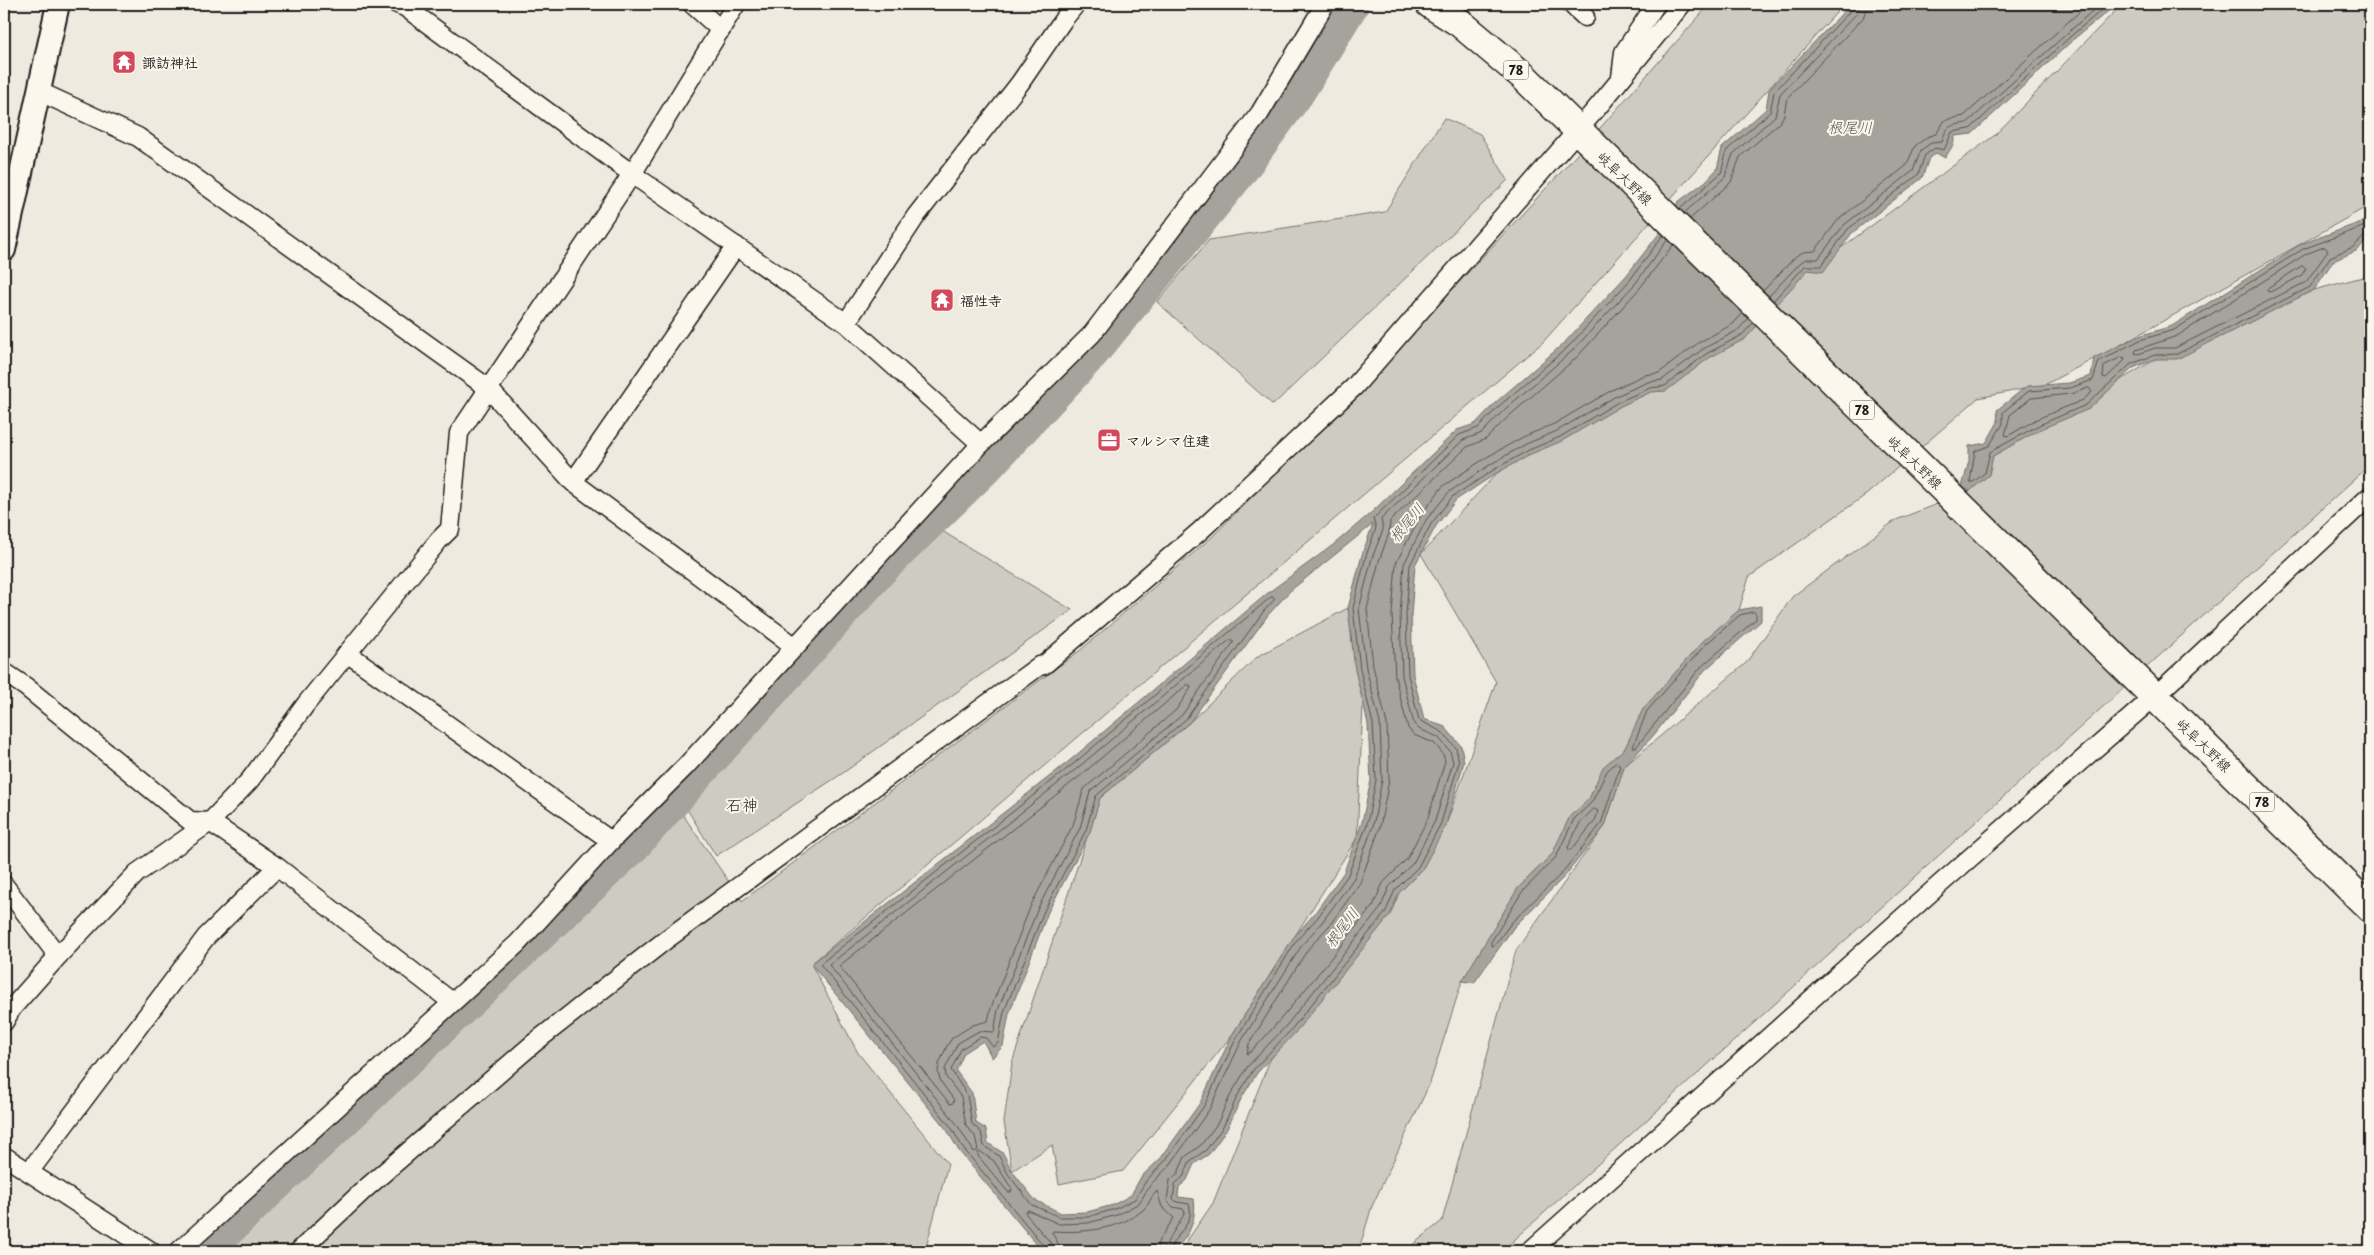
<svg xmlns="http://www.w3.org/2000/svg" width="2374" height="1255" viewBox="0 0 2374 1255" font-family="'Playpen Sans','Klee One',sans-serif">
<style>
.green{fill:#ceccc2;stroke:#75746f}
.water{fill:#a6a39d;stroke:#6f6d69;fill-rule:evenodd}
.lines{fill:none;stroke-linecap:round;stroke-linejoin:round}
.shore{stroke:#535250;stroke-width:1}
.river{stroke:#a6a39d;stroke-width:36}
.minor-casing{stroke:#1c1c1c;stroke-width:21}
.tertiary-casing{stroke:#1c1c1c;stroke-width:26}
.primary-casing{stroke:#1c1c1c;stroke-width:31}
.minor{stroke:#fbf7ec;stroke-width:18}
.tertiary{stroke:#fbf7ec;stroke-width:22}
.primary{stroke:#fbf7ec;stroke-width:28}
.labels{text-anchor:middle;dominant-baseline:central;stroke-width:4;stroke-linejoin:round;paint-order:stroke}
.shield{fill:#fbf7ec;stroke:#5f5e5a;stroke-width:1}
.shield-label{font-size:12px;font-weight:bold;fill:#1c1c1c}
.poi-label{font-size:14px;font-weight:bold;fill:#1c1c1c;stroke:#fbf7ec;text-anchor:start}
.street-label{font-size:14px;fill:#1c1c1c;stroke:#fbf7ec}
.water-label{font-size:15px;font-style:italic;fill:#5a5956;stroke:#fbf7ec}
.quarter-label{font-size:16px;fill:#1c1c1c;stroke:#fbf7ec}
</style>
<rect width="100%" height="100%" fill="#eeeadf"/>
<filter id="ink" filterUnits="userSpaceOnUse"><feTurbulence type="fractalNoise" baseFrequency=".02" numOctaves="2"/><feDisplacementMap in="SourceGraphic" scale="10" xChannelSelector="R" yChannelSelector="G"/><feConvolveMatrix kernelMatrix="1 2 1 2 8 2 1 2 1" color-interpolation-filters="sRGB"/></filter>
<g filter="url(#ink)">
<g class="green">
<polygon points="1710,4 1844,4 1543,342 811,964 858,1053 948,1164 925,1251 209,1251 437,1047 681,812 742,901 1082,649 1212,537 1378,370 1562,171"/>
<polygon points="2122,4 2370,4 2370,205 2122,344 2044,385 1978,398 1867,494 1749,577 1739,610 1462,981 1430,1083 1372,1206 1360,1246 1354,1251 1180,1251 1213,1203 1270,1060 1446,825 1496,682 1421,554 1497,473 1841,248 1995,135"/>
<polygon points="1444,118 1480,134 1508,180 1273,405 1157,302 1209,240 1385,212"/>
<polygon points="2370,275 2370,465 1502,1251 1405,1251 1442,1221 1516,950 1605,826 1624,767 1746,663 1793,596 1896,520 1970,491 1992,456 2156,359 2314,290"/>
<polygon points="932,525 1072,610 840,775 716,856 680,798"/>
<polygon points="1348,608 1363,704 1357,838 1232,1035 1123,1171 1059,1184 1052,1145 1012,1171 1004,1122 1012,1063 1100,798 1190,722 1258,656"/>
</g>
<g class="water">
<path d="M1851,4H2117L2075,38L1972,134L1955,136L1953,145L1945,158L1936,153L1929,158L1922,178L1852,233L1823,272L1808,270L1745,339L1709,358L1666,391L1651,392L1621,406L1562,441L1531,454L1497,473L1456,500L1436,526L1415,565L1411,614L1413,675L1424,719L1445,727L1461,746L1464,762L1446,825L1422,870L1399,893L1390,915L1294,1034L1257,1073L1241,1099L1227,1129L1209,1154L1194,1164L1187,1180L1179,1187L1178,1197L1194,1199C1197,1219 1189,1239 1172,1251H1042L959,1151L947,1130L811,964L1068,762L1269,592L1333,545L1372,512L1457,430L1475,424L1495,403L1564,343L1626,276L1658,235L1678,202L1706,181L1717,169L1722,148L1766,109L1769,90L1776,82ZM1373,524L1362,555L1348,608L1355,670L1368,724L1371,780L1362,822L1344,872L1314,914L1293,938L1232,1035L1200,1103L1161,1158L1141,1177L1131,1195L1113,1205L1087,1212L1061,1213L1035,1200L1012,1171L1003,1153L988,1143L986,1129L976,1123L972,1093L956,1071L964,1053L983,1041L992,1058L1003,1046L1009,1014L1048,912L1090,832L1100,798L1190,722L1268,615L1290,591Z"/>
<polygon points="2367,220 2370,222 2370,238 2356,251 2333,261 2314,290 2177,359 2156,359 2133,368 2089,409 2041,429 1993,456 1989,475 1970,491 1962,487 1969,461 1969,446 1986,443 1998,422 1997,410 2027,386 2069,383 2091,376 2094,358 2139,336 2172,326 2301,244"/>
<polygon points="1761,606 1761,621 1705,670 1653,736 1624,767 1605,826 1564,877 1514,927 1474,983 1462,981 1518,888 1552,854 1570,816 1589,799 1603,767 1625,748 1643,709 1703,641 1739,610"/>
</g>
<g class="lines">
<g class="shore">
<polyline points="1680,209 1721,173 1727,150 1770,112 1774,92 1852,9 1854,4"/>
<polyline points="1684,213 1725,177 1733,154 1775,116 1780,94 1857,13 1860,4"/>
<polyline points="1690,219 1731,182 1740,157 1780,122 1784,115 1787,98 1863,18 1868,4"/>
<polyline points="2370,226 2365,226 2303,249 2174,330 2140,340 2099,361 2093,380 2070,388 2029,391 2003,412 2003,424 1989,446 1975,451 1970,482 1973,482 1985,473 1990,452 2039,425 2086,405 2131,364 2155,355 2177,354 2310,287 2330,257 2353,247 2365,236 2370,235"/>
<path d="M1673,245L1640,288L1577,357L1508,417L1486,439L1467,447L1390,521L1389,533L1379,561L1367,609L1373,666L1387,724L1389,780L1380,827L1360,883L1329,926L1308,949L1249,1044L1247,1054C1257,1052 1358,924 1373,906L1383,883L1407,859L1428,818L1445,761L1443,754L1434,743L1414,735L1408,728L1395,677L1392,614L1396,563L1421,515L1443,486L1487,457L1523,437L1554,424L1612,390L1644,375L1659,373L1698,343L1733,324L1743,313"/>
<polygon points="2325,247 2328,251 2306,282 2175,348 2155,348 2138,354 2135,353 2136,350 2177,336 2306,254"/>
<polygon points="2302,266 2306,268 2301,276 2270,292 2267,291 2268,288"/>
<polyline points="1763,291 1796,256 1803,252 1815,251 1838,220 1906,166 1915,146 1927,137 1936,134 1945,120 1964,116 2088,4"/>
<path d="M1769,296L1801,262L1807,259H1818L1844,225L1913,171L1921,150L1931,143L1942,142C1947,124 1950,126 1967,123L2100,4"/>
<polyline points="1773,301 1805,266 1821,266 1848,229 1918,175 1925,155 1935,148 1944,150 1952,132 1970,129 2072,35 2109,4"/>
<polygon points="2122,357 2125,358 2124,361 2106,378 2103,377 2104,366"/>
<polygon points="2089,388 2092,392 2083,400 2037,419 2008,436 2005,435 2010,415 2031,398 2071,394"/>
<polygon points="1754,612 1756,614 1756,619 1701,667 1636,747 1633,747 1647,711 1706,644 1740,615"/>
<polygon points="1230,640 1233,640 1233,643 1182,715 1090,792 1080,828 1038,908 998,1010 994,1032 979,1031 958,1043 945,1069 946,1077 961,1097 966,1126 975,1136 978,1150 974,1152 956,1123 829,965 1075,770"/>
<polygon points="1187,685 1190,685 1191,688 1176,710 1084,789 1073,825 1031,905 991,1008 988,1021 973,1025 952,1038 947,1046 939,1064 938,1073 941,1082 954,1100 953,1103 950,1104 839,966 1080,776"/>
<polygon points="1616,763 1620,766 1601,824 1561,874 1511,923 1495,945 1491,946 1491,942 1522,892 1556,857 1574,819 1592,802 1607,771"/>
<polygon points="1594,809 1598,811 1595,821 1572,849 1569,850 1568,847 1580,823"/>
<polygon points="981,1152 994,1161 1012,1189 1011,1192 1008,1192 978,1156 978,1153"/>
<polyline points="1046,1251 1044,1246 963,1148 951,1127 820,964 1072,765 1271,597 1274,597 1274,600 1263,612 1186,719 1096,796 1086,830 1044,911 1004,1012 998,1043 993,1047 986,1038 980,1037 961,1049 951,1070 967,1095 972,1124 981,1132 984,1146 999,1156 1008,1174 1032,1205 1060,1217 1088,1217 1115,1209 1135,1199 1146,1181 1165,1161 1204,1106 1237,1037 1296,941 1318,917 1348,875 1367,824 1376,780 1373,724 1360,669 1353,608 1366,556 1376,528 1373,519 1459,435 1478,428 1498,407 1568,347 1630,280 1663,235"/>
<polyline points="1052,1251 1050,1242 1026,1214 1026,1211 1028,1210 1059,1224 1088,1223 1117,1215 1139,1203 1151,1184 1170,1165 1209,1110 1242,1040 1302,945 1323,921 1354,878 1373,826 1382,780 1380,723 1366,668 1359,609 1372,558 1383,530 1381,519 1463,440 1482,433 1503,411 1572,351 1635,284 1668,239"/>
<path d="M1060,1251L1058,1243L1052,1233L1053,1231C1082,1233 1119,1230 1143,1210C1149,1205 1151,1196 1157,1191L1162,1207L1174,1218L1159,1240L1156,1251"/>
<path d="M1164,1251C1164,1244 1180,1223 1185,1212L1183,1209L1173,1207L1167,1201L1170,1180L1178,1173L1185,1157L1201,1145L1217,1124L1231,1094L1248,1066L1285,1027L1380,909L1389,887L1413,863L1435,821L1453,762L1450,751L1438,737L1419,729L1414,724L1402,676L1400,614L1404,564L1426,520L1449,492L1491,464L1526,444L1557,431L1616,396L1648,382L1662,380L1703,349L1738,330L1748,319"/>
<path d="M1170,1251C1172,1235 1196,1225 1189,1204L1177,1202L1173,1199L1175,1184L1183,1177L1190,1161L1206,1150L1223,1127L1237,1097L1253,1070L1290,1031L1385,913L1395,890L1418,867L1441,823L1459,762L1456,748L1442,732L1419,720L1408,675L1406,614L1410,565L1431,524L1452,497L1495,469L1529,450L1560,437L1618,402L1650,388L1665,386L1706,354L1742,335L1753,323"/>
</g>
<polyline class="river" points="204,1251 632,846 881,568 985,467 1090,354 1237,174 1297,92 1351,4"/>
<g class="minor-casing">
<g id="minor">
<polyline points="397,4 405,7 632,174 846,323 981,444"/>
<polyline points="692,4 721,30"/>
<polyline points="1571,4 1585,17"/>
<polyline points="1621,78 1624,52 1656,4"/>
<polyline points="38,91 138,137 488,388 573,482 794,646"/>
<polyline points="846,323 916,216 1020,83 1063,20 1076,4"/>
<polyline points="573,482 736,246"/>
<polyline points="347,653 611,841"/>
<polyline points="4,672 26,687 190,821 210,822 277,867 452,1002"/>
<polyline points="4,885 58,956 12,1008 4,1022"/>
<polyline points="58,956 137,873 210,822 250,780 306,704 439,540 450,529 459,433 632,174 736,4"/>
<polyline points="4,1156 151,1251"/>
<polyline points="29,1172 206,937 277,867"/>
<polyline points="179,1251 517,944 611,841 685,767 981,444 1092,334 1260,113 1325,4"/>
<polyline points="299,1251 365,1189 534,1043 667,939 1039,666 1044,665 1200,531 1354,387 1597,108 1682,4"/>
<polyline points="1530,1251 1939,885 2154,697 2370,496"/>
</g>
</g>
<g class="tertiary-casing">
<polyline id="tertiary" points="4,250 58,4"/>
</g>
<g class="primary-casing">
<polyline id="primary" points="1430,4 1460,23 1523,76 2370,908"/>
</g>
<use href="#minor" class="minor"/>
<use href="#tertiary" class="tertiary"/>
<use href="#primary" class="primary"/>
</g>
</g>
<defs>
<g id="temple-square" transform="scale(1.25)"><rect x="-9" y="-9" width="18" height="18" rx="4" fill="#d1495b" stroke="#fbf7ec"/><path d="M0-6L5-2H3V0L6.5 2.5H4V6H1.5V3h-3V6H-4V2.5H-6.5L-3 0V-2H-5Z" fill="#fff"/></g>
<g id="office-square" transform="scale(1.25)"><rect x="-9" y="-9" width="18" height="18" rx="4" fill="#d1495b" stroke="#fbf7ec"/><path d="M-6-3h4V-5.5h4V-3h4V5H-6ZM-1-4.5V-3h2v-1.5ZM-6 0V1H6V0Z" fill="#fff"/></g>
</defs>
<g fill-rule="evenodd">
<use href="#temple-square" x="124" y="62"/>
<use href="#temple-square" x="942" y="300"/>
<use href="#office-square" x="1109" y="440"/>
</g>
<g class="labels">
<g class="shield">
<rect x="1503.5" y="60.5" width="25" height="19" rx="4"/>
<rect x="1849.5" y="400.5" width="25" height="19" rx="4"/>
<rect x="2249.5" y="792.5" width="25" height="19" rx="4"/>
</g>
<g class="shield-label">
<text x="1516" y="70">78</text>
<text x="1862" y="410">78</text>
<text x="2262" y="802">78</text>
</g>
<g class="poi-label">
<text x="142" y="62">諏訪神社</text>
<text x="960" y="300">福性寺</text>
<text x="1126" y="440">マルシマ住建</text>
</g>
<g class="street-label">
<text transform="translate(1625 178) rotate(44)">岐阜大野線</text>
<text transform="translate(1915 462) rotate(44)">岐阜大野線</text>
<text transform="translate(2204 745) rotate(44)">岐阜大野線</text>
</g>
<g class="water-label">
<text x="1850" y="126">根尾川</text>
<text transform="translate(1406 522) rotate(-50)">根尾川</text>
<text transform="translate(1341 927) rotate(-53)">根尾川</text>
</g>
<g class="quarter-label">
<text x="742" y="804">石神</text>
</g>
</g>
<rect width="2374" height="1255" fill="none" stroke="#fbf7ec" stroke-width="20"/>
<rect x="10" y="10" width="2354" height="1235" fill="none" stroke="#1c1c1c" stroke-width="2" filter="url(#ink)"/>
</svg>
